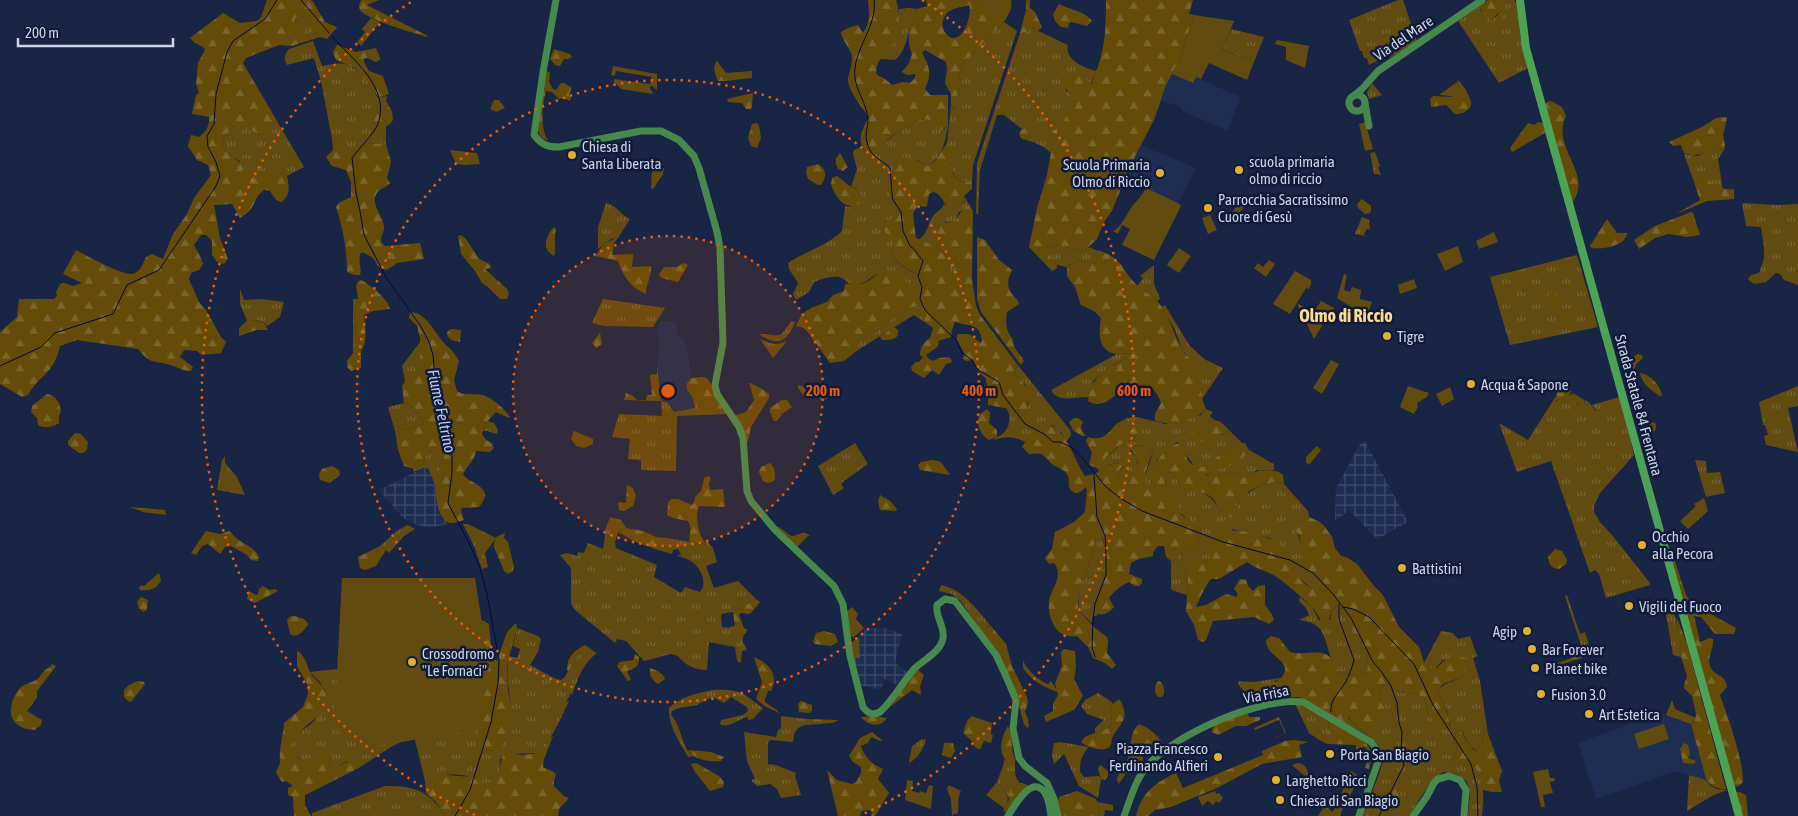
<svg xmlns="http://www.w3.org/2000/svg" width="1798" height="816" viewBox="0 0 1798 816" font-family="'Asap Condensed',sans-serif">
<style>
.built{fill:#1e2d52}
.industrial{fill:url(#industrial-grid)}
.grass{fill:url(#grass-tufts)}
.forest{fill:url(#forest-firs);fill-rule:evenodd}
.garden{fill:#624b11}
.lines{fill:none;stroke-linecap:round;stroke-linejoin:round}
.stream{stroke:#020841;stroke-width:1}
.secondary{stroke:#47884c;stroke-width:7}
.primary{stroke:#4ca355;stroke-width:8}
.ring{fill:none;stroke:#e8590c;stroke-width:2.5;stroke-dasharray:2.5 5}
.poi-dot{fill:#e0af34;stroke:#101b39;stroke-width:2}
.labels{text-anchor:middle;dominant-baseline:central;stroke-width:5;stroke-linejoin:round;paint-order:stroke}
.street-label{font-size:15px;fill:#cad3e7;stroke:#101b39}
.poi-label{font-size:15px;fill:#cad3e7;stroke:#101b39;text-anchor:start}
.water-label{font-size:16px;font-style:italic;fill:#bacaef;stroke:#101b39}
.quarter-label{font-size:18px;font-weight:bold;fill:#fedb91;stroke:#101b39}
.centre{fill:#e8590c;stroke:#101b39;stroke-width:2.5}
.ring-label{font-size:15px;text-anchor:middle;font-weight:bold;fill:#e8590c;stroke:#101b39;stroke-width:5;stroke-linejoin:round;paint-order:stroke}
</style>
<defs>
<pattern id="industrial-grid" width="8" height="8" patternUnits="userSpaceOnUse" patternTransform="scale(1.25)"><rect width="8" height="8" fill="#1e2d52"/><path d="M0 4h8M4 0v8" fill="none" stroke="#3d4b6b"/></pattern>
<pattern id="grass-tufts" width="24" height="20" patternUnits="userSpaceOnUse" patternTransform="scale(1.25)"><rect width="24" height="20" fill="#624b11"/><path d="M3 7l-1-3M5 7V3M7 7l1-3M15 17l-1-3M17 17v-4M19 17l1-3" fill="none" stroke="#776434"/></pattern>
<pattern id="forest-firs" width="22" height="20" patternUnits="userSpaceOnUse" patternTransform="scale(1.25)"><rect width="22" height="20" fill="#644c08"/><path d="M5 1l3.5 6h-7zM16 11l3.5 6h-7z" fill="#79652c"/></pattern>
</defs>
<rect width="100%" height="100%" fill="#192544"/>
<g class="built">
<polygon points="1172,74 1193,83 1196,77 1240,97 1228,131 1182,111 1182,108 1161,100 1166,85"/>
<polygon points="1140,145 1196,168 1178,203 1125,178"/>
<polygon points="661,321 676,322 678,334 687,345 691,378 687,383 687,390 692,395 695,408 674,412 667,402 661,401 657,364 659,343 656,330"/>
<polygon points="1660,713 1691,724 1706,780 1676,771 1596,799 1578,743"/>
</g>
<g class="industrial">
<polygon points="1362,441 1366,443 1408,522 1377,539 1349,510 1335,521 1336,488"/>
<polygon points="423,468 428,468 431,472 436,487 438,509 441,517 447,522 452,523 429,528 412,523 403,518 379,490"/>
<polygon points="867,628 885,628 902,634 895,663 907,672 897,685 884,679 881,690 860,685 852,658 860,658 859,637"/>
</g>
<g class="grass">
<polygon points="1398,0 1403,0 1417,41 1391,57 1388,56 1369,65 1367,58 1364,58 1362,51 1360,51 1349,20"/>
<polygon points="1503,0 1514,0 1517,4 1520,35 1528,68 1499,83 1458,21 1479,6 1481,11 1492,20 1505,8 1505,4"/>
<path d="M910,8L917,9C907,25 910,48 895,60L879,59C894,43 897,31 899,9Z"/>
<polygon points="298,13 310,20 317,38 311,40 297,23 295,16"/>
<path d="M1004,22L1017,31L973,165L972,182C945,183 953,160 947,143L951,106L955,109L959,75L963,63Z"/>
<path d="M1032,28L1068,45C1064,59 1085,69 1097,71L1090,84L1065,89L1074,98L1075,104L1053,141L1051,153C1044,146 1035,142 1025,140L1030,137L1025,129H1022L1004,115H997L980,170L978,215L976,213L977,163L1020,33L1023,34L1027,29Z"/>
<polygon points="1231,29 1264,37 1254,62 1222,50"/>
<path d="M313,41L322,66C343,62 350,61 364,79C366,82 370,84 373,88C375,92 375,95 379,98L387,96L386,101L389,106C373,113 367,125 386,133V144L366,143L355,149H349L337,138L332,139L321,81L314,58L287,65C284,59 284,55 289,49Z"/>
<polygon points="752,71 752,78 725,81 726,73"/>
<polygon points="1372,83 1382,95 1369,99 1367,92"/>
<path d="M919,119L930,120L944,129L948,126C945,142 943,156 928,166L917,160H895C895,166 889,195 890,197C892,201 897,206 900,210L898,217L885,222L894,244C887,262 909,271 922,276L925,288L917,290L912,288L907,284L879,274C866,278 864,288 848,283C840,272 824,278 814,282L809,292L796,300L793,294L798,283L789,269L788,263C806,251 827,246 842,231L845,206L850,207L857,189L851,187L857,169L853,154L854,150L861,147L866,152C875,148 882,143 891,137C900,130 910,126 919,119Z"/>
<path d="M277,121L304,167L287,176L280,172H242L240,161C228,155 224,153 223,139L234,126L244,125L260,135Z"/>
<polygon points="1715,149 1724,150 1718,159 1723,190 1702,180 1694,182 1684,154 1698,156 1708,150"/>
<polygon points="1375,152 1380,166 1378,167 1381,175 1374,174 1370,153"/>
<polygon points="1244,195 1250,198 1237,217 1232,213"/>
<path d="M964,196L973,211L969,207L959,212L955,221C951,222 946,221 943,223C933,227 936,241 937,249L951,256L965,270C959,275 952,273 947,268C944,253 931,246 918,240C928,235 927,224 933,216C937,211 942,210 944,204L952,209L959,207L965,200Z"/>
<path d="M606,203C618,206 619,214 630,219L618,238L611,239L598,249V227Z"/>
<polygon points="1742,203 1778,205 1798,204 1798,285 1784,280 1780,274 1776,273 1766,282 1754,284 1748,279 1751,275 1759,273 1764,259 1764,248 1761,227 1746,226"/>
<polygon points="1362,217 1369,220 1370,230 1367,229 1364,234 1366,236 1355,234"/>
<polygon points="1059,245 1083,252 1089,247 1096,250 1098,258 1097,262 1094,263 1078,260 1067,267 1057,265 1044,250 1046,247"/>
<polygon points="1577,255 1598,327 1510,345 1490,277"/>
<polygon points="1154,265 1154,284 1160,299 1157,301 1137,286 1143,278 1140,276"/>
<path d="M240,289L244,300L262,299L284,302L280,317L267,326C262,320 254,319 247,321L240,304Z"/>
<polygon points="603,299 665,308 653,327 604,326 592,323"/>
<polygon points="1297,303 1326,319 1314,339"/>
<polygon points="1165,305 1189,345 1204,359 1223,368 1202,399 1195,367 1182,349 1175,330 1162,307"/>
<polygon points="916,306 926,323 914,315 858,350 858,343 864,338 883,328 889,320 901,312"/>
<path d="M791,321L795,322C787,342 778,347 759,334C779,333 778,343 791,321Z"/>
<path d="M760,339C769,344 777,346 787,341L773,358Z"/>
<polygon points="420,342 420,372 415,377 405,381 402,366"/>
<path d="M1132,353L1130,356L1114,364L1094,380L1089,397C1076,396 1058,404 1051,390L1117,354Z"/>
<path d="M1017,364L1070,430L1071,435L1066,442L1062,433L1052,425L1028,438L1025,442C1014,436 1006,436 994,440C999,433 994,440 1001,435C1010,430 1012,415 1006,408L1021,411L1028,404L1025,384L1015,373Z"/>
<polygon points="1798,386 1798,406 1788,408 1798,452 1766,445 1764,436 1768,435 1765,425 1763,425 1759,402"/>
<polygon points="1573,393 1571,395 1577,404 1585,403 1584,400 1589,402 1587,404 1592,417 1596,410 1592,405 1620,397 1634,455 1600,493 1594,506 1594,512 1600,522 1612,535 1650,583 1650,585 1606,598 1599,574 1595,570 1590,573 1551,461 1517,472 1499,423 1528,440 1556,396 1556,401 1561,404 1567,396"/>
<polygon points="692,395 695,400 722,406 727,414 677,416 676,471 641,470 641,460 628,459 630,439 612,437 619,414 662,416 661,401 667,402 674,412 695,408"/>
<polygon points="404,403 412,407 424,421 423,424 412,428 395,431 388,407"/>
<path d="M1206,409L1213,412L1210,416L1214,420L1193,430L1223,435H1228L1229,430L1243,444L1235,445L1215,458L1214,467H1195L1183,450L1184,447L1177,442L1158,458L1151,470L1152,484L1147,485L1144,480L1153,452L1146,446L1134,445L1130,451L1138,458L1136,468L1129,478L1123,480L1120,479L1117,472L1124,467L1119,462L1105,466V458C1117,450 1118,442 1133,440L1138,433L1116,424L1127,418L1137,417L1165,424L1201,415Z"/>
<polygon points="487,421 494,423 498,430 497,434 487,431 483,431"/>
<polygon points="855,443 868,464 844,481 841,484 844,488 833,495 818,466"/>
<polygon points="432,449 441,449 445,454 437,478 436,487 428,468 423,468 413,472 414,469 423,464 427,454"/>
<path d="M1249,450L1274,464V470H1257L1247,477L1241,476L1236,472C1230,474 1211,477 1206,476C1218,465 1240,467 1249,450Z"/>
<polygon points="225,456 225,463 237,477 245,495 217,490 222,460"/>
<polygon points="1695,460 1706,461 1707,473 1720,472 1725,493 1706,497"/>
<path d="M1167,472L1173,473L1181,487C1203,490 1209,494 1222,511L1237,507L1234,503V498L1236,496L1241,502C1251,488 1263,482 1280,482L1282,485L1284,484L1308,511L1309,517C1301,520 1299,523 1296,532C1304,543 1301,558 1306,572L1317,577L1329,587L1322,592L1315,591L1295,575L1291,564L1270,538L1233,529L1208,562L1202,560L1183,564L1188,580L1187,595L1174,591L1171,589V561L1175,560L1179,554L1195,550L1200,537L1201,529L1180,513L1165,487Z"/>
<polygon points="1704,498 1708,511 1688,529 1680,521 1696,506 1694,504"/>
<path d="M610,517L621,520L626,528L618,532L615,542L616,548L657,565L654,577L681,593L685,587L700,592C709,582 699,565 689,560C686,558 681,557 677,556L681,554L678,549L673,550L672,554L661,551L667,538L690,542H708L713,548L717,562L706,566L714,588L738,581L756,599C750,607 740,603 733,612L721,614L722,627L732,628L743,637V642L747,650L742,651L741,662L739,663L737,660L735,647L709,642L707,670C695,670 685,665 678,656L671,654L644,661L626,641L617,639L615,643L575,610L571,603V568L560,555L567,553L577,556L578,552L584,553L588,543L603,549L606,528Z"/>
<polygon points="463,524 468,524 496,538 485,553 488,567 482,569 474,546"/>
<polygon points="408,525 415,529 404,536 389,553 384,548 380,546 398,530"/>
<path d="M1101,537C1109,550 1106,570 1101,584C1098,593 1093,600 1092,610L1098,614L1096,616H1093L1092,623L1079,611L1078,591L1086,573L1095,541Z"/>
<path d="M941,585C962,589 977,609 990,625L987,627L984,635L960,600L952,594L939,591Z"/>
<polygon points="1567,595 1580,634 1585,632 1592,655 1585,657 1565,596"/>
<path d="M1300,597L1312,607L1319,620H1330L1332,610L1336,606L1341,610L1366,652L1368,663L1367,672C1357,677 1349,676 1338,672C1336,666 1332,661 1330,655C1323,634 1324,623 1299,620L1309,615L1306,608L1299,601Z"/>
<path d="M1673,613C1679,618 1677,645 1681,657L1673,655L1666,614Z"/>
<path d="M517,628L538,636L541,639L538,652L530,665L556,679L561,680L564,678L578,654C582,651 593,651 597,653C582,664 578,679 572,695L571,693L566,702L569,701C560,720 553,737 539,753L511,754L500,759C499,773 502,779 487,784C481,783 477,780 472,778C459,772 437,774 425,781L414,736L475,728L478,741L491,751C502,744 507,734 507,722C507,714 512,707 510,699C508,684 506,671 509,656L517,658L520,649L513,646Z"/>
<path d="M1441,631L1453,633L1458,639L1470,636L1477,656L1473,658L1480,681L1488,734L1484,731L1482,746L1477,751L1470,746L1462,731L1456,733L1453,739L1457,750L1453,760L1455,763C1461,764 1470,763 1475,766C1486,774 1483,804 1482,816H1468C1470,790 1475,775 1443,772C1427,782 1420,801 1409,816H1388L1396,804L1401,789L1389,786L1384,796L1373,790C1376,781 1381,771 1383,760C1385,740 1357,730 1343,722L1347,717L1361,730L1384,707L1380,701L1378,692L1386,682L1398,692L1418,694L1426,702L1428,714L1450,726L1447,710L1437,691C1444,683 1452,682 1462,677L1467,659L1443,660L1435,669L1430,668L1424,663Z"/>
<path d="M1023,660C1026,669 1039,681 1048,684L1051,681L1058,692C1044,688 1031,680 1023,668Z"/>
<path d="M337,669L407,739L391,747L357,769V765L347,761L336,768H332L329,763L330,755C325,758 318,762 312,763C298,764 286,749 295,736C301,729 312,726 316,718C320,710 322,700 325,691L320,682L310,672Z"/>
<path d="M1281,678L1275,681L1270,696L1274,698C1262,696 1245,696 1238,684L1239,681L1253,682Z"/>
<polygon points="761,685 768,691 765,699 765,702 777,710 779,713 766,707 756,699"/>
<path d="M713,690C741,689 742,693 763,708L753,719L748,720V717C738,719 728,729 720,724L721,720L743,715L748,711L747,707L731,697L724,703L715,698H710L697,705L679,708L672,711L671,715C682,727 681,747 693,756L688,757C680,743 668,725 669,708C679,697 698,693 713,690Z"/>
<polygon points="1098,693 1113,703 1110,706 1112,722 1110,727 1095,733 1095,728 1104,720 1087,714 1081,706 1085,700"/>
<polygon points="1672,700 1675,709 1696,718 1691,724 1666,715"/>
<polygon points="1294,702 1299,703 1327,718 1329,729 1321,741 1309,733"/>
<path d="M781,716L806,719L807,725C796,726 794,732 793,742L770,740L768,743V764L776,765L796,773L795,776L801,795L781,798L777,789L770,784L757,786L751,780L755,779L747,761L744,732L776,737L778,730L781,728Z"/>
<polygon points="1279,717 1286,733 1261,744 1285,733 1279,720 1255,730 1254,728"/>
<path d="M922,739L926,740C923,749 918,758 909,763L912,746Z"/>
<path d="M1060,742L1089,747C1081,755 1080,762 1080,772L1084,777L1099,776L1101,779L1098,798L1079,786L1064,754L1054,764L1052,755L1054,743Z"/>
<path d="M1013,752C1018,765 1011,774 1020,783L1013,788L1008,797L1004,790L997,782L1004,763V759L1007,761L1013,757Z"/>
<polygon points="1689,775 1706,780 1711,786 1717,789 1727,790 1712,796 1687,811"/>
<path d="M385,786C415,786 428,790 445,816H312V813Z"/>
</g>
<g class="forest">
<path d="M267,0H312L325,22L337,27L327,39L321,37L317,38L315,34L309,30V27L311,23L310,20L298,13L295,20L311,40L292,46L279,45L246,58L243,63L277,121L266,136C252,134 251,125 234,126L223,139C224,157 233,155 244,166L242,172H280L287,176C289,186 291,196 281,202L276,200L270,191L264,190C251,200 258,208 240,218L232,204L214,205L220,238L228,259L224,264L217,262L212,255V241L206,235H201L194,245L201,258L203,264L199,270L191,273L189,279L199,302L206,310L221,337L226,342L221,353L202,355L197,351L184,350L180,357L193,367L191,371C180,371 177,366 167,364C151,360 150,364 138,349L77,340L60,346C54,374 40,374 28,395L22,397L0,384V332L17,317L19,299H54L57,296L56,292L60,284L64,283L73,286L82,283L63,274L76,250C86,255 127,279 135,273C142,269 143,263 146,257L152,254L163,259L173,234L187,214L194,198L211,175L208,165L197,160L188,146L191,135L199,137C206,132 210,125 209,117L192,114L196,95L199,93L196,84L198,63L205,50L203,47L195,43L190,38L223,13L240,23L257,21L261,17Z"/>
<path d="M361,0H379L367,5L428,36L427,37C415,33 362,19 359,8C359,5 360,2 361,0Z"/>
<path d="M868,0H896C901,14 899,31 892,44C886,56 874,60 877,75L885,79L892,85L903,82L910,83L915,78V74L907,75L902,72L909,63L912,54C906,41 909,22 917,9L927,6L926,0H983L980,7L1004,4V0H1011C1013,10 1008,14 1004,22L963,63L959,75L956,109L951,106V94L945,83L947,69L946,62L925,50L922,53C930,68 932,74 925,89L930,95H948V126L941,130L930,120L919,119C910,126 900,130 890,137C882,143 877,150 866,152C856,141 862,129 869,117C863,109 848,90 848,80C849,71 854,62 851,53C848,46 843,41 841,32L848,28L858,25L863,33C871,21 869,13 868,0ZM969,5C971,11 969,17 967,24C956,54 933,28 947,13C952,8 962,7 969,5Z"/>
<polygon points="1026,0 1030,0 1030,8 1035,12 1042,27 1038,31 1032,28 1021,34 1020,33 1026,10"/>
<path d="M1106,0H1193L1189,14L1194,15L1180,59L1166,85L1154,120L1129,168L1112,211L1104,222L1097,239L1083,252L1059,245L1046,247L1045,250L1057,265V268L1052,271L1029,247L1037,208L1047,175L1053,141L1071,108L1075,104C1073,95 1065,91 1064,82L1068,76C1077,75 1085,77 1091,84C1105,54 1106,32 1106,0Z"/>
<polygon points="1488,0 1503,0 1505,4 1505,17 1502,19 1500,14 1498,13 1491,21 1484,15 1479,6"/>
<path d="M1059,4C1070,10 1085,11 1092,21L1087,26L1071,22L1069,24L1068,28L1061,27L1055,21L1053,14Z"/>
<polygon points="337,45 356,52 376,48 380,58 380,60 376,62 367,58 364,59 364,62 369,71 383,76 389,94 379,98 371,86 368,84 355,68 336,60 333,52"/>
<polygon points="554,49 570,54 572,57 568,59 564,59 560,66 555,65 550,59"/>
<path d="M717,61L726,73L725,81H718C715,75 712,66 717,61Z"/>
<path d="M547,71L550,73L549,82L553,89L556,90L561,83H564L572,88L569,95L571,98L570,101L563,98L559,99L552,92L546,91C542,106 540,127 548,141C541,138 538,135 538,128L545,72Z"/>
<path d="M1458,80L1466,90L1471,101V106C1466,112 1463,114 1455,114L1446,105L1431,107L1430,99L1433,96L1452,97L1459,89L1457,82Z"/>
<polygon points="753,93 752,106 751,109 746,109 742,103 728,102 727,99"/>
<path d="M1551,101L1562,107L1566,116C1550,147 1595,175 1572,203L1545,105L1547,102Z"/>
<path d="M389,106L392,112L393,120L390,124L386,126V133C367,126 373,112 389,106Z"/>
<path d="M1724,117L1727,118L1723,135L1725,145L1724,150C1704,147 1702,160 1684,153L1681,145L1674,146L1669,142L1704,126L1716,118Z"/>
<polygon points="1538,122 1544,123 1545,133 1512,152 1510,148 1528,123 1534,125"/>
<polygon points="756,123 759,125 761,138 757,148 751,146 748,138 752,124"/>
<circle cx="1025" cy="134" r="5.5"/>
<path d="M337,138L349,149L355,148L366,143L386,144L391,162L387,178L390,183C386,188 380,188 377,193C369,204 384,216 384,227C384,233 381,234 381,242L385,246L420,243L424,259L397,263L390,268L385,270L378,266L373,258L363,252L360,254C358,262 362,268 360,275H355L347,272C347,250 343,228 336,207L339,203L351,197V182L346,170L332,166L326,157L333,150L332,139Z"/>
<path d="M947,143L949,149H952C949,166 949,183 972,182V189L964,196L965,199L959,207L952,209C943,206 943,195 934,192L929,194L927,206L924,207L918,205L913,214L916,238L928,243L934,249L946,256L947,268L955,272H962L964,270C957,260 948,254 937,249C935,242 933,225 943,223C947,222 951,222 955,221L964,207H969L973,211L972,279L976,306L980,315L1017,364L1015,373C1025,382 1031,394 1026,408L1021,411L988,405V395C982,392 978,395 975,386L983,387L987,385L986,379L978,371L973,360L966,361L963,359L964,353L957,340V335L959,334H969L981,343L982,340C979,322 969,327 955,322L952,330L951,337L938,341L939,344L936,348L926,355L929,359L933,361L939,358L949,357L952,360L951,363L946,364L939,375L932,370L924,378L912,371L911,367L916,362H919L923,357L920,355C920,347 924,342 930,338L933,328L926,323L916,306L901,312L889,320L883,328L864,338L858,343V350L844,361L830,363L807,331L804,328L796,326L802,314L811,308L827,302L833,295L844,291L845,284C851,283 858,286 864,283C874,279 880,269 892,271C908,274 905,293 925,288L922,276C909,270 887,262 894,244L882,227L885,222L898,217L900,210C897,206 892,201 890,197C889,194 895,166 895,160C905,153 918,161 928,166L935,161Z"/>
<polygon points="840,153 848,167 843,171 838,169 836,164 836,158"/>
<path d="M818,164C827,169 827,177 821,185H818L808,179L806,172L807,167Z"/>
<polygon points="652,168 664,168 663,174 653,189 651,188"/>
<path d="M837,176L851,187L860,191L862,198L860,203C845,212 835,197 831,184L832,178Z"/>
<path d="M1702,180C1717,180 1716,191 1734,189V199L1707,201L1676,214L1700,200L1694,182Z"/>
<polygon points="1362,199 1371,206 1371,210 1370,213 1365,214 1358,208 1357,204"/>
<polygon points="1691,212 1693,213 1700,235 1687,237 1668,234 1662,236 1655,238 1639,249 1634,240 1655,226"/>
<path d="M1607,219L1617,233H1627C1627,245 1603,250 1592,248L1590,246Z"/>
<path d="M554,227L556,230C553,239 557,248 554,256C541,250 546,235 554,227Z"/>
<polygon points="461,235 466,239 479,259 490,264 491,268 485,269 507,289 509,293 507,299 500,299 488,287 482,283 475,271 461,254 458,236"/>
<path d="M977,237L985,240L999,260L1012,270C1008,278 1006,286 1012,294C1015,298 1018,299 1019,304L1007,312C1005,322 1006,332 1013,339C1013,350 1020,353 1024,361L1021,365L981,312L977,299Z"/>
<path d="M618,238L614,243L612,255L633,254L632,267L651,266C652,276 646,284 646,294C630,287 624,277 618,261L596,256C600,246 608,240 618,238Z"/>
<path d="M1096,250C1124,257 1121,271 1139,287C1147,294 1156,298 1162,307C1171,320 1174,336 1182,349C1186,356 1193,361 1196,368C1201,381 1200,396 1206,409C1196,421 1169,426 1155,421V414L1161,403C1153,377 1131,384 1113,397C1110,399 1107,402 1103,403C1097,405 1093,404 1088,401C1091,382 1098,374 1115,364C1121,360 1128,359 1132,353C1127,353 1121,354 1116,354C1097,351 1099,332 1101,318L1094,311L1081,305L1075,287L1067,276V267L1078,260L1094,263L1097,262L1098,258Z"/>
<polygon points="683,263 688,265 678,282 661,278 659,274 664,267 677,267"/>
<path d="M361,280C371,285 388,299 390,309L373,311L364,315C365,325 368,343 361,351V368L351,371L347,367V361L353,353V299H358L356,286L358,281Z"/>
<path d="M1550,292C1556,293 1560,297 1560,304L1553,308L1550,303L1548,293Z"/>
<path d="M410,312C426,312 434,332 444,343C450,349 455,353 459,361L454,380L457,391C465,397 475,392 485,396C492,398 506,410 510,417L509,418L496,412L486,423L482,434L486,440L492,443L494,448L490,452L476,451C475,461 466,466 463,475C472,485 496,487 479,507L462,508L461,510L464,520C460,521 455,523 452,523C436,523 434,488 437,477C439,469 442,462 445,454L441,449H432L427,454L423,464L414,469L404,466L398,450L395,431L412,428L423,424L424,421L412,407L404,403L402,386L405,381L415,377L420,372V338L417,326L409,318Z"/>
<polygon points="252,319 264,323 268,330 257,330 239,336 239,328 247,321"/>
<path d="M894,327L898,330C900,340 890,340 882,340L880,337Z"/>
<path d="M451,329L461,330L460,342C454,341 447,340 447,332Z"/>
<polygon points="600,333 602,344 596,348 592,343"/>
<polygon points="1638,354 1642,355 1643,358 1636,364 1634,371 1628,370 1622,363"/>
<polygon points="657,364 661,401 624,400 626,393 633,396 637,400 646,400 647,395 652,395 650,375 657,374"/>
<path d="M1640,373C1650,374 1661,386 1662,396H1660C1651,390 1642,384 1640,373Z"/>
<polygon points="704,377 708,379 722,406 720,412 717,414 704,413 700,411 695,400 687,390 687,383 691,378"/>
<path d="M749,383C754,384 766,391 769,394V398L751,427L748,441H746L733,416L746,412L754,400Z"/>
<polygon points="798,385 822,392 827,399 821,400 818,396 806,399 798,388"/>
<polygon points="1558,385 1568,387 1571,392 1561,404 1558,403 1556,399"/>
<polygon points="1573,393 1584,400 1584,405 1573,402 1571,397"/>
<path d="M47,394C56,395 60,403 61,411L59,416V423C53,427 45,429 38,425L37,418L31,412L32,406Z"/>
<polygon points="782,400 787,400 792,407 783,413 777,421 774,421 770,412 770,408"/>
<path d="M1589,402L1597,413L1593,418C1588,414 1584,408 1589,402Z"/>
<path d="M987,409L990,413L989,423L997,430V437L989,440C982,437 974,422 980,414C982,412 985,411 987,409Z"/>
<polygon points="1074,418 1078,418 1083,422 1081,426 1082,431 1086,436 1082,436 1073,430 1069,422"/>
<path d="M1214,420L1221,422L1229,430L1228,435C1224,435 1219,434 1215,435C1206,438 1197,449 1191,434L1193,429Z"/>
<path d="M1653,422L1656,424C1656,430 1654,434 1648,435L1645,428Z"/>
<path d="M1046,424C1066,426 1074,461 1085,476L1095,474L1099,471L1097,468L1089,465L1092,453L1086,441L1088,437C1103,441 1107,435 1116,424L1120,426H1139L1138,433L1131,442C1118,442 1115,450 1105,458L1106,466L1123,461L1126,464L1117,472L1120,479L1129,478L1138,462V458L1129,448L1131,445L1146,446L1153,452C1149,461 1142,477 1148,485L1152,483C1152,479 1150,476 1151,471C1154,461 1173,440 1184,443C1186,465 1192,468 1213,467L1215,458L1235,445L1245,443L1249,450C1241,465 1222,468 1207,474L1206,476C1212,477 1230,474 1236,472L1241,476L1247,477C1255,469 1269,469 1279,472L1283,475L1284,484L1282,485L1280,482C1268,482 1258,485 1248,492L1249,498L1241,502L1236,496L1234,498C1234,505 1239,508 1238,516L1235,518C1221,517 1220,504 1211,497C1202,490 1191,490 1181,487L1173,473L1167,472L1165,487L1173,497L1178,499C1179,503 1179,509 1180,513C1183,519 1195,520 1201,529L1200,537L1195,550L1179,554L1175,560L1171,561L1166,557L1164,546H1158L1153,552V556L1139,559L1131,563L1129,574L1142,579V583L1139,586H1135L1129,582C1122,585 1114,591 1109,598L1114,607C1108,614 1103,616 1095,613L1092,610C1093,600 1098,593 1101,584C1106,570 1108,550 1102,537L1095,541L1086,573L1078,591V604L1079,611L1095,628L1107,637L1108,641L1107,653L1116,665L1112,669L1105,663L1093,658L1088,647L1077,636C1074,636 1069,637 1065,635C1052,631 1046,609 1050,597C1054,586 1063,574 1054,563L1049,564L1045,558L1052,549L1055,532L1074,522L1085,512L1087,490L1085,487C1082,491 1077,496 1072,491C1067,488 1070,481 1068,476C1065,469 1058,468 1052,464C1048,461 1046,456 1041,454C1036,453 1033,454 1029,454L1022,447L1032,432Z"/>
<polygon points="574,431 591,438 593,439 593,444 584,448 576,446 571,439"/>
<polygon points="75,433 81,434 88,442 87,450 83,453 79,453 68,445 68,441"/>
<polygon points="1317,446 1321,450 1309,465 1306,462 1306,457"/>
<polygon points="933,460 941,462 950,475 920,470 918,465 921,462"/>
<path d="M770,463C775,468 776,474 774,481L768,483L763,481L759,472L761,467Z"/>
<polygon points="332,466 339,470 340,475 330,483 320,480 319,474 322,469"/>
<path d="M708,476L711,478L709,484L710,490L723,489L725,507L699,506C695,515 698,535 705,542H690C688,534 693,529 688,521L673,518L667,515L668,503L671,499H678L692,505L694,503L695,497L701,491L704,478Z"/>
<polygon points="627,485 633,488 636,496 633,506 624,511 619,510 618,502 626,503"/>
<polygon points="880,495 890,501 897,509 896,511 880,510 878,501"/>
<polygon points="130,507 165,510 166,515 143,512"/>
<path d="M1309,517L1320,522L1325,527L1332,537L1335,548L1341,556L1348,558L1357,564L1374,586L1383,595L1399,627L1419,647L1424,662L1430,668H1437C1445,658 1455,653 1468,659L1462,677L1443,684L1437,691C1442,701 1453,719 1448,730L1440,729L1428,714L1426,702L1418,694L1398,692L1386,682L1378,692L1380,701L1384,707C1381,719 1374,728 1361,730L1348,717L1343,722L1299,697L1274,698L1270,696L1269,687C1273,683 1279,680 1282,677C1294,660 1266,658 1266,640L1271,636L1279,638L1290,652C1314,657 1328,642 1338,672C1349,676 1357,677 1367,672L1368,663L1366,652L1341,610L1336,606L1332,610L1327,626C1320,621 1318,614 1313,608C1303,598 1291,588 1281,580C1270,571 1257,570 1247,562L1219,579H1211C1206,584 1199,600 1196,607L1206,605L1226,594L1236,597L1238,594L1234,589L1240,579L1246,580L1248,586L1253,591L1258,586L1265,585V605L1271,613L1274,620L1269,624L1254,617L1213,621L1206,640L1203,642L1198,640L1194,625L1186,611L1188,580L1183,564C1190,555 1199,559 1208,562C1213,554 1213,539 1219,534C1233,524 1277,537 1287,551C1290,555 1290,562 1292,566C1296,578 1309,590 1322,592L1329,587L1317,577L1306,572L1302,559L1300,536L1296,532C1298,523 1301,520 1309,517Z"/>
<path d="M774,527H779L791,536C798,536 804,529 810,536H808L796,548Z"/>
<polygon points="626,528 643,531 656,537 667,538 661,551 638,543 618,532"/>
<path d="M206,531L220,534L230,531C238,544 253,544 259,557L258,561L251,560L247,555L231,546L225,547L220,554L208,544L202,546L196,555L191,553Z"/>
<polygon points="505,533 504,538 508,542 514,567 513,571 508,574 504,571 494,547 494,543 496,537"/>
<polygon points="380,546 384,548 386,550 376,566 365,570 360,568 358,557"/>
<polygon points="1555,549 1562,551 1567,560 1566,564 1559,569 1554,568 1550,565 1548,557"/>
<path d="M1673,555L1686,595L1690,601L1702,606L1709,613L1736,628L1734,634H1715L1701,617L1694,616L1700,642L1710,638L1713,639C1714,649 1707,656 1710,666C1714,677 1725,673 1727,687L1720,695C1728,718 1743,758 1743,782L1739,786L1733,787L1670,558Z"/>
<path d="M159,573L161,580C157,589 150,591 140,590L139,588L141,585L144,586Z"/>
<polygon points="263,586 269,590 275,589 278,591 255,603 247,599 249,591 256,595 258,594 259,589"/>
<polygon points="141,597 148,600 147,610 143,612 139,608 137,602"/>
<path d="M756,599L760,602L751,613L749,614L741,613L739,615L744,628L747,630L743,637L729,627L735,626L733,612C742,602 749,607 756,599Z"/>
<path d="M291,616C297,616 307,618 308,625C303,631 298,639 290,634L287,620Z"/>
<path d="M1677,618L1687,644L1726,789C1717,789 1712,787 1706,779L1691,724L1695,720L1696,714L1692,696L1684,688V685L1687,676L1678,647Z"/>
<path d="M482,620L489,624L492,657L497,661L507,632L516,623L517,628L507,665L508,691L511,705L507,722L508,727L502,741L503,747L486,752C479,745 476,738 475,728L479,621Z"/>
<polygon points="990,625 1006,644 1012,666 1027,697 1028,703 1025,712 1028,719 1029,727 1027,728 1024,724 1018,702 984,638 984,631"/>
<polygon points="824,631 835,634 838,642 831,646 815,644 813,642 816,633"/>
<path d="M585,645L595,652H582L578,654L569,670H567C567,656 574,651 585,645Z"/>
<polygon points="1064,649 1075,651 1076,667 1074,679 1083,696 1074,710 1046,722 1044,716 1053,711 1053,704 1058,695 1055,684 1062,666 1061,652"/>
<path d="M297,651C305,654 307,667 311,674C315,680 322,683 325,692C333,724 275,729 298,759L313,763L328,754L330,755L329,763L332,768C340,768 345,761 352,760L357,765V769L305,795V805L311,816H294L293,797L288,795V788L293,786L286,781L282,782L276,773C277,768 280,766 280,761C279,749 283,736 284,723L303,707L308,694L307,684L297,666Z"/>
<path d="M635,654L639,657C640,665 634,670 627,671L631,680L628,681L617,666L620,662L633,660Z"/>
<polygon points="1583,654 1585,657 1550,668 1549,666"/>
<path d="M754,657C770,664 779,675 771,691L765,690L761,685L762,682Z"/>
<path d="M52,664L56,666L37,691V698L27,711L42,720L41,725L35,730C8,729 5,708 19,689C23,684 31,683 36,680C40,678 41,674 44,671C47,668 50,668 52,664Z"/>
<path d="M650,668C655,670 663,672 665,679L658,684C652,680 649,675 650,668Z"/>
<polygon points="918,670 924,675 920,686 921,695 912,690 890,707 915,671"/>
<path d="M138,681L144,682L145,684L131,702C125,700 123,697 124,690L129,685Z"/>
<path d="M1158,681L1161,682C1164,687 1166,692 1162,697H1158C1154,692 1154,685 1158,681Z"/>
<path d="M1118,700H1120C1130,719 1122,721 1113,736C1111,740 1112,743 1110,747C1102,752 1089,748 1081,742L1085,737L1110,727L1112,722L1110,706Z"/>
<polygon points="801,701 812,705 812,711 809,713 799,712 798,704"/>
<polygon points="1247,712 1249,717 1260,717 1260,720 1246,726 1236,726 1218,735 1212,732 1213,726"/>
<path d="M874,716L887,718C880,728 868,726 861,717Z"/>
<polygon points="970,718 975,722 975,747 972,741 963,733 967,721"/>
<path d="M1327,718C1335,723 1343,728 1352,733C1368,744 1375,748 1369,769L1365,768L1368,755L1365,747H1362L1360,760L1356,759V745L1328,744L1321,741L1329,729Z"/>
<polygon points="806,719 839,720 832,723 807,725"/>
<path d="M1139,724C1148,727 1162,738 1164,747L1161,750C1154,749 1152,742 1143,745C1139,758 1150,764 1135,773H1126L1119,784L1117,780C1118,771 1125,767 1128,758C1132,747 1129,733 1139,724Z"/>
<path d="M1008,726L1011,735L1013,757L1012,760L1007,761C997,752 1002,735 1008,726Z"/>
<path d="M1456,727C1466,733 1466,746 1476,751L1482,746L1484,731L1488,734L1502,771L1499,781L1502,792H1492L1483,790L1480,775L1474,765L1455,763L1453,760L1457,750L1453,739L1456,733Z"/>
<path d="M872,732L883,741H880L871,737L868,743L861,746C865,758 872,764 883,769L878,779L889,793L875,816H871L872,812L868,810L862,811L860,816H838L827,770L837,780L852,784L856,782L861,773V767L853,762L849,756L860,738Z"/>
<path d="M553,736L544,759L543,767L554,772L556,775L554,780V786L564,796L569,798L559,809L558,816H445L435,801L426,793L425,781L437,775H447L471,777L487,784C506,777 495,766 506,751C516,757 528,754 539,753L549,738Z"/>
<path d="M1294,740L1308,742L1299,745L1302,757L1262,764L1217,788L1171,807L1155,810L1148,816H1136C1142,792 1155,783 1176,773L1183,788L1263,755L1262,751L1285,741Z"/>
<polygon points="944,743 953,743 955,751 951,758 942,755"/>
<polygon points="1684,743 1688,745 1690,754 1688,758 1696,761 1694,764 1683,763 1680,749"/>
<path d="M688,750L711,752L724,757L721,761C711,762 693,760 688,750Z"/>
<polygon points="696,763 719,776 724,782 723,787 710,791 695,772 691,764"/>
<polygon points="1100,765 1108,771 1108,776 1105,780 1101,779 1098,769"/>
<path d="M1351,771L1357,775C1356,791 1344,802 1340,816H1318L1325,805L1332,812C1339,806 1345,781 1351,771Z"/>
<path d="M1021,783L1028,785L1022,791L1009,811L1004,812V808L1009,800C1007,792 1013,785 1021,783Z"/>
<polygon points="1393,785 1401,789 1396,804 1388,816 1363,816 1373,790 1384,796 1389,786"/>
<polygon points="1077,791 1096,799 1100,810 1098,816 1061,816 1058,801 1059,797"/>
<polygon points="1736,792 1740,792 1746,795 1748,816 1742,816"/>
</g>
<g class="garden">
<polygon points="983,0 1004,0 1004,4 998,10 991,10 979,8"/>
<polygon points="1194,15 1234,21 1222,50 1254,62 1247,80 1209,63 1201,79 1196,77 1193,83 1172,74 1180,59"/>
<polygon points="371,18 380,22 361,46 357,42 365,32 362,29"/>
<polygon points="1277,40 1309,46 1305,68 1286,60 1286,47 1275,44"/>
<polygon points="613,66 657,74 657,90 651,85 650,88 653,94 621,89 614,82 614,79 650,84 652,77 616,71 615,76 611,75"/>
<polygon points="1457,82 1460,94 1458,97 1439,95"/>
<polygon points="494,100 499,100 505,108 496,112 490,109"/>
<polygon points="1365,122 1373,149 1365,151 1359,124"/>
<polygon points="450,150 477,153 480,164 465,165 456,164"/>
<path d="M1146,188L1178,203L1181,206L1154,260L1122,245L1130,229L1122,225L1118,234L1113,231C1122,226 1125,217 1131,208C1136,201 1142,196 1146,188Z"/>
<polygon points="1210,215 1217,230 1208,234 1202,218"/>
<polygon points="1494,232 1498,242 1479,249 1476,241"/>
<polygon points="1458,246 1463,262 1445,271 1437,254"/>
<polygon points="1179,248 1191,256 1179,273 1167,265"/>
<polygon points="1269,260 1275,264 1266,277 1254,268 1258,263 1263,267"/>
<polygon points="1295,271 1311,280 1311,284 1309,289 1306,288 1290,314 1273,304"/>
<polygon points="1344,274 1347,275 1344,290 1350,292 1352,287 1361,290 1360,299 1372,302 1367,317 1337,298"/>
<polygon points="1414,279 1417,288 1400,294 1398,285"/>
<polygon points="1321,301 1334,308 1329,320 1314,312"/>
<polygon points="1331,360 1339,364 1322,394 1313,388"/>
<polygon points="1408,386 1429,393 1427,397 1417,403 1418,407 1414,414 1400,407"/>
<polygon points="1450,387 1454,399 1442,406 1436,394"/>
<polygon points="342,578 475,578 487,655 482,729 370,747 334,729"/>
<polygon points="852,607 858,614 856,619 864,628 853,638 850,634 846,612"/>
<polygon points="859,637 860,658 852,658 850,644"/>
<polygon points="971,716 992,723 991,734 993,735 991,743 984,741 980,750 975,747 975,722 970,719"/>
<polygon points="1664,724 1669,739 1639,749 1634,734"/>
<path d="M1298,763C1304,764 1308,768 1308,775L1306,777L1292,765Z"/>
<polygon points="1548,769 1550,778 1554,778 1555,781 1550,782 1553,793 1543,795 1545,807 1541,807 1533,772"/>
<polygon points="907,780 913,781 912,791 919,793 920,791 926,793 929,785 933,786 931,809 905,800"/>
<path d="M997,782C1004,790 1013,798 1004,808L986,795Z"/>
<path d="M949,785L961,791C956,801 960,808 957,814H954L952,816L951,799L947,789Z"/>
<polygon points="1215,791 1216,794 1219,793 1223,798 1219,803 1216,801 1213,805 1208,801 1202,806 1198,797"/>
<polygon points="1097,802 1113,805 1113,811 1105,810 1104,816 1098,816 1100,810"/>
</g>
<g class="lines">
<g class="stream">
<polyline points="301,0 329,33"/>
<path d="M874,0C877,22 861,41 856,62C851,85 862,93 867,113C871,127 861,132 870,150C875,159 884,161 890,168L892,194L893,200L901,212L903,231L910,246L914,249L923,261L918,276L922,287L920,299L925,310L956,340L962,353L972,360L978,370L999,382L1003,395L1025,424L1044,434L1053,442H1060L1071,447L1081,456L1105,486L1120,498L1142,511L1223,542L1290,560L1313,573L1333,594L1351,618L1373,662L1381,671L1391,686L1397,703L1399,723L1402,732L1401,750L1404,765L1379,816"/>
<path d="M331,35C351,59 391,86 378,124C374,134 359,148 352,158L356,193L360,211L364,235L387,279L420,325L429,342L433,355L437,401L444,416L452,450V473L448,503L470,545L480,568L487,594L499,660L498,683L491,722L470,790L455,816"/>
<polyline points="0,366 41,347 55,333 113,314 127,285 159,270 216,186 220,176 216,162 208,147 207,136 214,124 216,94 227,52 233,41 265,19 277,0"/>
<polyline points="1094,475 1097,517 1105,536 1106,554 1106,575 1095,604 1093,619 1092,647 1095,657"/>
<polyline points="1343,607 1353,609 1369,617 1414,664 1433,705 1471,764 1477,787 1478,816"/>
<path d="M1331,712C1329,700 1340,692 1345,683C1349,676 1352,668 1354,660L1339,619V604"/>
</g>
<g class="secondary">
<path d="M556,0L543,72L534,135C542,145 547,147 559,147L641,131H661L679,140L694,156L699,168L717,232L720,248L723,343L715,385L717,394L739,427L743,438L747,491L751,501L776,531L834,586L843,604L850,656L863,707C868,713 872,716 880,712C893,700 902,683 914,669C923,660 941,652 943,638C945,626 935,617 937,605L945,599L955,601L996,655L1005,674L1016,700L1013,729L1019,758L1025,766L1047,783L1054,799L1058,816"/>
<circle cx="1357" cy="103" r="8"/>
<polyline points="1352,97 1362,89 1378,71 1482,0"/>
<polyline points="1365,104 1369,126"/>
<path d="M1008,816C1014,807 1032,773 1045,793C1049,799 1050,809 1051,816"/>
<path d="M1124,816C1131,798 1135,779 1149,764C1178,733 1260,697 1303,702L1371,742L1377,750L1378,762L1359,816"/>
<polyline points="1413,816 1426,798 1434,783 1438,779 1449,776 1460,780 1466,790 1464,816"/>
</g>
<polyline class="primary" points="1520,0 1526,48 1739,816"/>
</g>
<circle cx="668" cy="391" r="155" fill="#e8590c" fill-opacity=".12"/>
<g class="ring">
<circle cx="668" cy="391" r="155"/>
<circle cx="668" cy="391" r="311"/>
<path d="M475 815A466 466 0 0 1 414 0M922 0A466 466 0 0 1 861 815"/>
</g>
<g class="poi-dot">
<circle cx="572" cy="155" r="5"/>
<circle cx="1239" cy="170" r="5"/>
<circle cx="1160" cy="173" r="5"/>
<circle cx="1208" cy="208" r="5"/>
<circle cx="1387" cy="336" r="5"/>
<circle cx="1471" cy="384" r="5"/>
<circle cx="1642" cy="545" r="5"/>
<circle cx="1402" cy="568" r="5"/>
<circle cx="1629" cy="606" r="5"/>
<circle cx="1527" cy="631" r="5"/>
<circle cx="1532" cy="649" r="5"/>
<circle cx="412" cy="662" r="5"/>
<circle cx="1535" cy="668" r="5"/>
<circle cx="1541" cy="694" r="5"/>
<circle cx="1589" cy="714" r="5"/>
<circle cx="1330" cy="754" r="5"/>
<circle cx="1218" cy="757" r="5"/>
<circle cx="1276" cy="780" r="5"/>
<circle cx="1280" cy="800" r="5"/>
</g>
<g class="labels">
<g class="street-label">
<text transform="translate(1403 38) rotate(-34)">Via del Mare</text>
<text transform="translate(1639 405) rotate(75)">Strada Statale 84 Frentana</text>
<text transform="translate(1266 694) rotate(-11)">Via Frisa</text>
</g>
<g class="poi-label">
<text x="582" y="146">Chiesa di<tspan x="582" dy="17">Santa Liberata</tspan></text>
<text x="1249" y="161">scuola primaria<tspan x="1249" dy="17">olmo di riccio</tspan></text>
<text x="1150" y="164" text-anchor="end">Scuola Primaria<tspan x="1150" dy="17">Olmo di Riccio</tspan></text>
<text x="1218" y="199">Parrocchia Sacratissimo<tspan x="1218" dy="17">Cuore di Gesù</tspan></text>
<text x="1397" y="336">Tigre</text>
<text x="1481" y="384">Acqua &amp; Sapone</text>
<text x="1652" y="536">Occhio<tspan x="1652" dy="17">alla Pecora</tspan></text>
<text x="1412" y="568">Battistini</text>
<text x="1639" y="606">Vigili del Fuoco</text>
<text x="1517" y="631" text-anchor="end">Agip</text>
<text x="1542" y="649">Bar Forever</text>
<text x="422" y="653">Crossodromo<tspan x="422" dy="17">"Le Fornaci"</tspan></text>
<text x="1545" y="668">Planet bike</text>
<text x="1551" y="694">Fusion 3.0</text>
<text x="1599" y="714">Art Estetica</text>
<text x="1208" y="748" text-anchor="end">Piazza Francesco<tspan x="1208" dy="17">Ferdinando Alfieri</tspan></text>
<text x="1340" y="754">Porta San Biagio</text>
<text x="1286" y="780">Larghetto Ricci</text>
<text x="1290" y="800">Chiesa di San Biagio</text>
</g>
<g class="water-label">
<text transform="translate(442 411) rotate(78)">Fiume Feltrino</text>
</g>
<g class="quarter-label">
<text x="1346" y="315">Olmo di Riccio</text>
</g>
</g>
<circle cx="668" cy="391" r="8" class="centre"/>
<g class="ring-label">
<text x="823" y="396">200 m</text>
<text x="979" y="396">400 m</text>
<text x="1134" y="396">600 m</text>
</g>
<path d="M18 38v8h155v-8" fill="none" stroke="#cad3e7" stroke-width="2.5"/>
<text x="25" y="38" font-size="15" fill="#cad3e7" stroke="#101b39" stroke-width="4" paint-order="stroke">200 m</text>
</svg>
